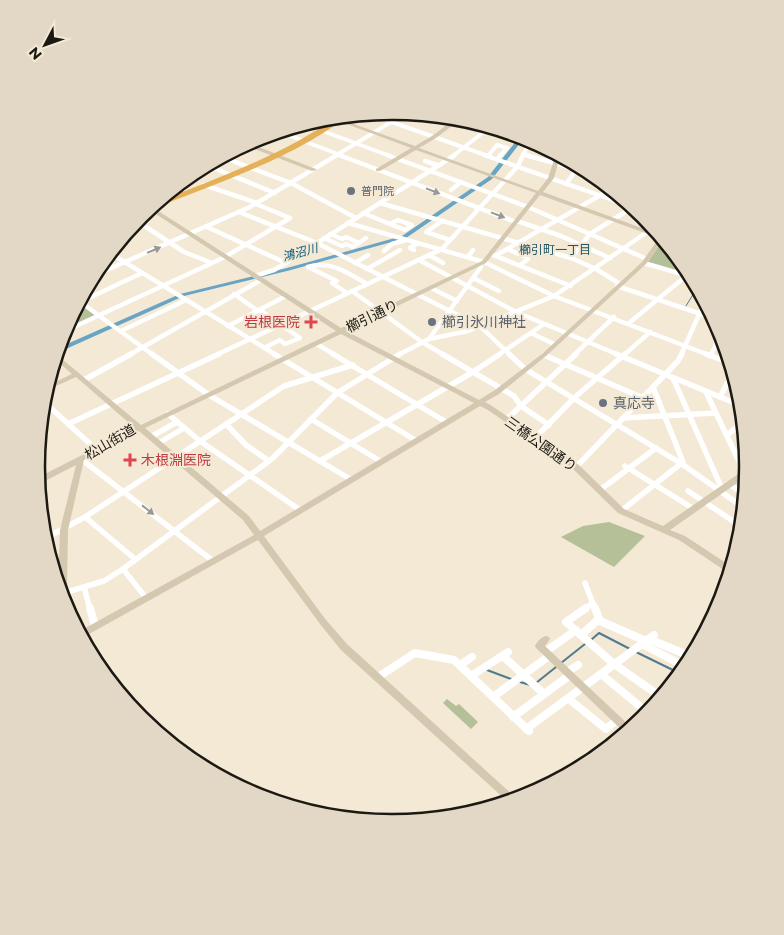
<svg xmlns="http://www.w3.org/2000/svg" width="784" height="935" viewBox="0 0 784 935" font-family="Montserrat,'Noto Sans JP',sans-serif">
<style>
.green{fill:#b5bf98}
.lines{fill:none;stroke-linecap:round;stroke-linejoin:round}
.stream-far1{stroke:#517a8f;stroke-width:1}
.stream{stroke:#517a8f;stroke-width:2}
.river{fill:#68a4c4;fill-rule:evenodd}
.street-far3{stroke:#fff;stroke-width:4}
.street-far2{stroke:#fff;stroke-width:4.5}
.street-far1{stroke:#fff;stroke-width:5.5}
.street{stroke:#fff;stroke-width:8}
.secondary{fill:#d5c8b0;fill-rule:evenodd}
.highway{fill:#e5b158;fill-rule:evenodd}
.oneway{fill:#999894}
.worship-dot{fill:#6b7280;stroke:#f3e9d5;stroke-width:2}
.health-dot{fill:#e0444e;stroke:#f3e9d5;stroke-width:2}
.labels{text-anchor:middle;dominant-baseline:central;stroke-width:4;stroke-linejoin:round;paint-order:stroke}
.far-worship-label{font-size:11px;fill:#5b616d;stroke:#f3e9d5;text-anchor:start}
.far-neighbourhood-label{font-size:12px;fill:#205363;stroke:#f3e9d5}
.far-water-label{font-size:12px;font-style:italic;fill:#055878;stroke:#f3e9d5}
.street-label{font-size:14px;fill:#1c1912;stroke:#f3e9d5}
.health-label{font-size:14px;fill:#be3a42;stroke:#f3e9d5;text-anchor:end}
.worship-label{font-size:14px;fill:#5b616d;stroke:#f3e9d5;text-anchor:start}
.rim{fill:none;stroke:#1c1912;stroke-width:2.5}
</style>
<rect width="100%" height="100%" fill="#f3e9d5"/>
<g class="green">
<polygon points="663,240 691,277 647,263"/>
<polygon points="81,303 98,315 64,330 78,304"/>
<polygon points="609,522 645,536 614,567 561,537 583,526"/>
<polygon points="447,699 456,706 459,704 478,722 471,729 443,703"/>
</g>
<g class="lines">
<polyline class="stream-far1" points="686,306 697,288"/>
<g class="stream">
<polyline points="591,640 599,633 630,649"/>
<polyline points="636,652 681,674"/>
<polyline points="561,663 585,644"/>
<polyline points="487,670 511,679"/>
<polyline points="520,682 530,685"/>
<polyline points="536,683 556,667"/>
</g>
<polygon class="river" points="520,136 524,138 492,179 406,238 291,270 184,296 57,353 58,348 180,294 287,268 402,236 488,177"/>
<g class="street-far3">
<polyline points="369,114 488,156"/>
<polyline points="419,114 541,146"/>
<polyline points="323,119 335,122"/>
<polyline points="304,124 390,156"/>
<polyline points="280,132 343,156"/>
<polyline points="252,146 284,134"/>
<polyline points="523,154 530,156"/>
<polyline points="335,156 406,113"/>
<polyline points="453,156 490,127"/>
<polyline points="488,156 497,145 507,148 500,156"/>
<polyline points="523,156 530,140"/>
</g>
<g class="street-far2">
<polyline points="339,155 516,222"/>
<polyline points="387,155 528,207 647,259"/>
<polyline points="484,155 633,207"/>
<polyline points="525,155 591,173"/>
<polyline points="222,157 291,183"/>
<polyline points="497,159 501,155"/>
<polyline points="425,161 437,165"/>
<polyline points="206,165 275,193"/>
<polyline points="194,172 217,160"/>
<polyline points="291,183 356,218"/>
<polyline points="566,184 579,166"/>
<polyline points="204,185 257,203"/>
<polyline points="175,188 186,192"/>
<polyline points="451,190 461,182"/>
<polyline points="380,203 571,258 596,269 620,284"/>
<polyline points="239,212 317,243 481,327 510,355"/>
<polyline points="363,213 390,224"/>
<polygon points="398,220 412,225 405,230 390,224"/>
<polyline points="137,221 184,252 212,263"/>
<polyline points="442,221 426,232 450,240"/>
<polyline points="517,221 561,236 610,258"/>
<polyline points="348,223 484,262 554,296 709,355"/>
<polyline points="207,227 286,263"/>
<polyline points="330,234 342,239 346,237 359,243"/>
<polyline points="324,238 342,246 346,244 353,247 366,238"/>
<polyline points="507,249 524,256"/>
<polyline points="414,250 410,248 418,243"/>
<polyline points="384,251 392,244 406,240"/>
<polyline points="110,253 276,355"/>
<polyline points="429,255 443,263"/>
<polyline points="493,255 571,286"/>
<polyline points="495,256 611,189"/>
<polyline points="468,257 473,250"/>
<polyline points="571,258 590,234 633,207"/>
<polyline points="419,260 516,312 619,355"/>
<polyline points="355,263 368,255"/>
<polyline points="644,263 692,277"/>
<polyline points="520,265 528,259"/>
<path d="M308,267C330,260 348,273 367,284"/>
<polyline points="308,267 337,281 332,283 347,293"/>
<polyline points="367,269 400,250"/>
<polyline points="93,276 250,207 337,155"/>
<polyline points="255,276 274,270 286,263 455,155"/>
<polyline points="473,278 499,291"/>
<polyline points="617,286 713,318"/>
<polyline points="431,288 457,301"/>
<polyline points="352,291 422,342 444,355"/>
<polyline points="234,294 258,311"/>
<polyline points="79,301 153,355"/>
<polyline points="78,303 142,273"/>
<polyline points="260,310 300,338 285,344 280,340 264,348"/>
<polyline points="629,323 686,276"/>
<polyline points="228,326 286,296"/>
<polyline points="121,331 186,300"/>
<polyline points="63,332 225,257 290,218 256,204"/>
<polyline points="531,333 554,344"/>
<polyline points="62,336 68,341"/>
<polyline points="429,339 481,267 480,264"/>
<polyline points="315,343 335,355"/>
<polyline points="129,355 261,280"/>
<polyline points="216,355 442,249 518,166 523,155"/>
<polyline points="398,355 429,339 468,331 554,296 653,228"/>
<polyline points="498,355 544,324"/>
<polyline points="574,355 614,317"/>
<polyline points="624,355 650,332"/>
<polyline points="681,355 705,301"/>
<polyline points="711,355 721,334"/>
</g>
<g class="street-far1">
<polyline points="152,354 209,395 350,479"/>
<polyline points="274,354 415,440"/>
<polyline points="333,354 446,422"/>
<polyline points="442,354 514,396 521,406 549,425"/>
<polyline points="509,354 525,369 682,464 744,508"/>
<polyline points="616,354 742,406"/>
<polyline points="706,354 730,363"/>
<polyline points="544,355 643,398"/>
<polyline points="710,356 711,354"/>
<polyline points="673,378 722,489"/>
<polyline points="84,380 131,354"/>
<polyline points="706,392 745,474"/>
<polyline points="720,397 733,372"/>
<polyline points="43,401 97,450"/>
<polyline points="168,414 200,441 300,510"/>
<polyline points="623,418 716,413"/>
<polyline points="311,419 380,461"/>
<polyline points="507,419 576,354"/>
<polyline points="68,424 219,354"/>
<polyline points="226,424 246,445 269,461"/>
<polyline points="154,435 177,422"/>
<polyline points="727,435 743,422"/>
<polyline points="535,438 574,398 625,354"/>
<polyline points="162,441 184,428"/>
<polyline points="81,459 213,561"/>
<polyline points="320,461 473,372 500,354"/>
<polyline points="625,466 694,509"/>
<polyline points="576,467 678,361 682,354"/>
<polyline points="729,484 745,495"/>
<polyline points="600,490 656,448"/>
<polyline points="688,491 742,527"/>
<polyline points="621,511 683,462 653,387"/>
<polyline points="85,517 135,559"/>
<polyline points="44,539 85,517 284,386 353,365"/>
<polyline points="123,569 146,598"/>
<polyline points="585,583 595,609"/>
<polyline points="84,587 90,609"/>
<polyline points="60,594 104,581 123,569 273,458 337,393 400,354"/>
<polyline points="584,609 593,603"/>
</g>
<g class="street">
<polyline points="90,608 95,626"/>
<polyline points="586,608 566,622 614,664 661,697"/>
<polyline points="595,608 600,621 646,641"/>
<polyline points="581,635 599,619"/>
<polyline points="649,639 692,657"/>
<polyline points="642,644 686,667"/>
<polyline points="545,652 576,630"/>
<polyline points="503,656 544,694"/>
<polyline points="460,665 472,657"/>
<polyline points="567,672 578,665"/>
<polyline points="601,674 648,713"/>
<polyline points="471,676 508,652"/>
<polyline points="378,677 415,653 454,660 529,731"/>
<polyline points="493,697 549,656"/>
<polyline points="569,699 606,729 617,720"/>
<polyline points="513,717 570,675"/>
<polyline points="526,729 654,635"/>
</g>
<g class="secondary">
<path d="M456,118L461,119L436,138L419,148L538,191L548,178L556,154L560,156L554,178L543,192L658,234L663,240L646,264L546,356L499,394L485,402L492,406L579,465L624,509L663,526L744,470H748L747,476L670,530L685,536L732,567L730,574L679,540L618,513L573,469L488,410L480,406L264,536L326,620L347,644L517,799L508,802L341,650L320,624L258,540L82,638L78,632L254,535L243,520L139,431L84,460L68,530L67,587L63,596L61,597L58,588L60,530L76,465L41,483L38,484L37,478L135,428L76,377L45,391L47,386L72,374L55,359L56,354L141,425L336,331L148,209L152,207L341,328L482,261L536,193L416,150L380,171H376V169L411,148L336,120L340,119L415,146L432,136ZM540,195L659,238L642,262L542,354L495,390L479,400L346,331L486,263ZM341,334L474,403L260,531L249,516L145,428Z"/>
<polygon points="248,143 316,169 317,170 312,171 244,145"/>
<path d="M546,636L549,637L550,639L545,646L632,728L626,734L536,648L535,646C537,642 541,637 546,636Z"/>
</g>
<path class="highway" d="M337,117H345C335,126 322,134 310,141C261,169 207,187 155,208H150L159,201C221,177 282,155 337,117Z"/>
</g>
<defs><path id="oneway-solid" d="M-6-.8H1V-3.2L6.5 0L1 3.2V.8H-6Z" transform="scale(1.25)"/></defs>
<g class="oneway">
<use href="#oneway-solid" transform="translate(433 191) rotate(21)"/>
<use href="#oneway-solid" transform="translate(498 215) rotate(21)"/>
<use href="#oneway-solid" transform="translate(154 250) rotate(-23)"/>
<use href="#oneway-solid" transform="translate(148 510) rotate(38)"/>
</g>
<g class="worship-dot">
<circle cx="351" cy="191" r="5"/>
<circle cx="432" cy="322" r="5"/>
<circle cx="603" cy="403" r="5"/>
</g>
<g class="health-dot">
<path d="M308.5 314.5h5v5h5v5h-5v5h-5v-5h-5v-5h5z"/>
<path d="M127.5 452.5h5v5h5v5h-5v5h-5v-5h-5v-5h5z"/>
</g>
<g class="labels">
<g class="far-worship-label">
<text x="361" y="191">普門院</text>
</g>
<g class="far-neighbourhood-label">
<text x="555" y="249">櫛引町一丁目</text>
</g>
<g class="far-water-label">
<text transform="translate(300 252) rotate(-15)">鴻沼川</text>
</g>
<g class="street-label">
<text transform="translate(372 316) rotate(-26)">櫛引通り</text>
<text transform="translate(110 442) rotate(-30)">松山街道</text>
<text transform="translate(541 444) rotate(35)">三橋公園通り</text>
</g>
<g class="health-label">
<text x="300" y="322">岩根医院</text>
<text x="141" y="460" text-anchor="start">木根淵医院</text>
</g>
<g class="worship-label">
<text x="442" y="322">櫛引氷川神社</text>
<text x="613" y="403">真応寺</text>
</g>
</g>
<path d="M0 0H784V935H0ZM45 467a347 347 0 1 1 694 0a347 347 0 1 1-694 0Z" fill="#e2d8c5" fill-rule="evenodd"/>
<path class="rim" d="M45 467a347 347 0 1 1 694 0a347 347 0 1 1-694 0Z"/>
<g transform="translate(45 45) rotate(229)" stroke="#f3e9d5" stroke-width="4" paint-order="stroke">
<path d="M0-4L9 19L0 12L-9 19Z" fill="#1c1912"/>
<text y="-8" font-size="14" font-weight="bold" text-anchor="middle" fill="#1c1912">N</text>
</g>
</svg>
